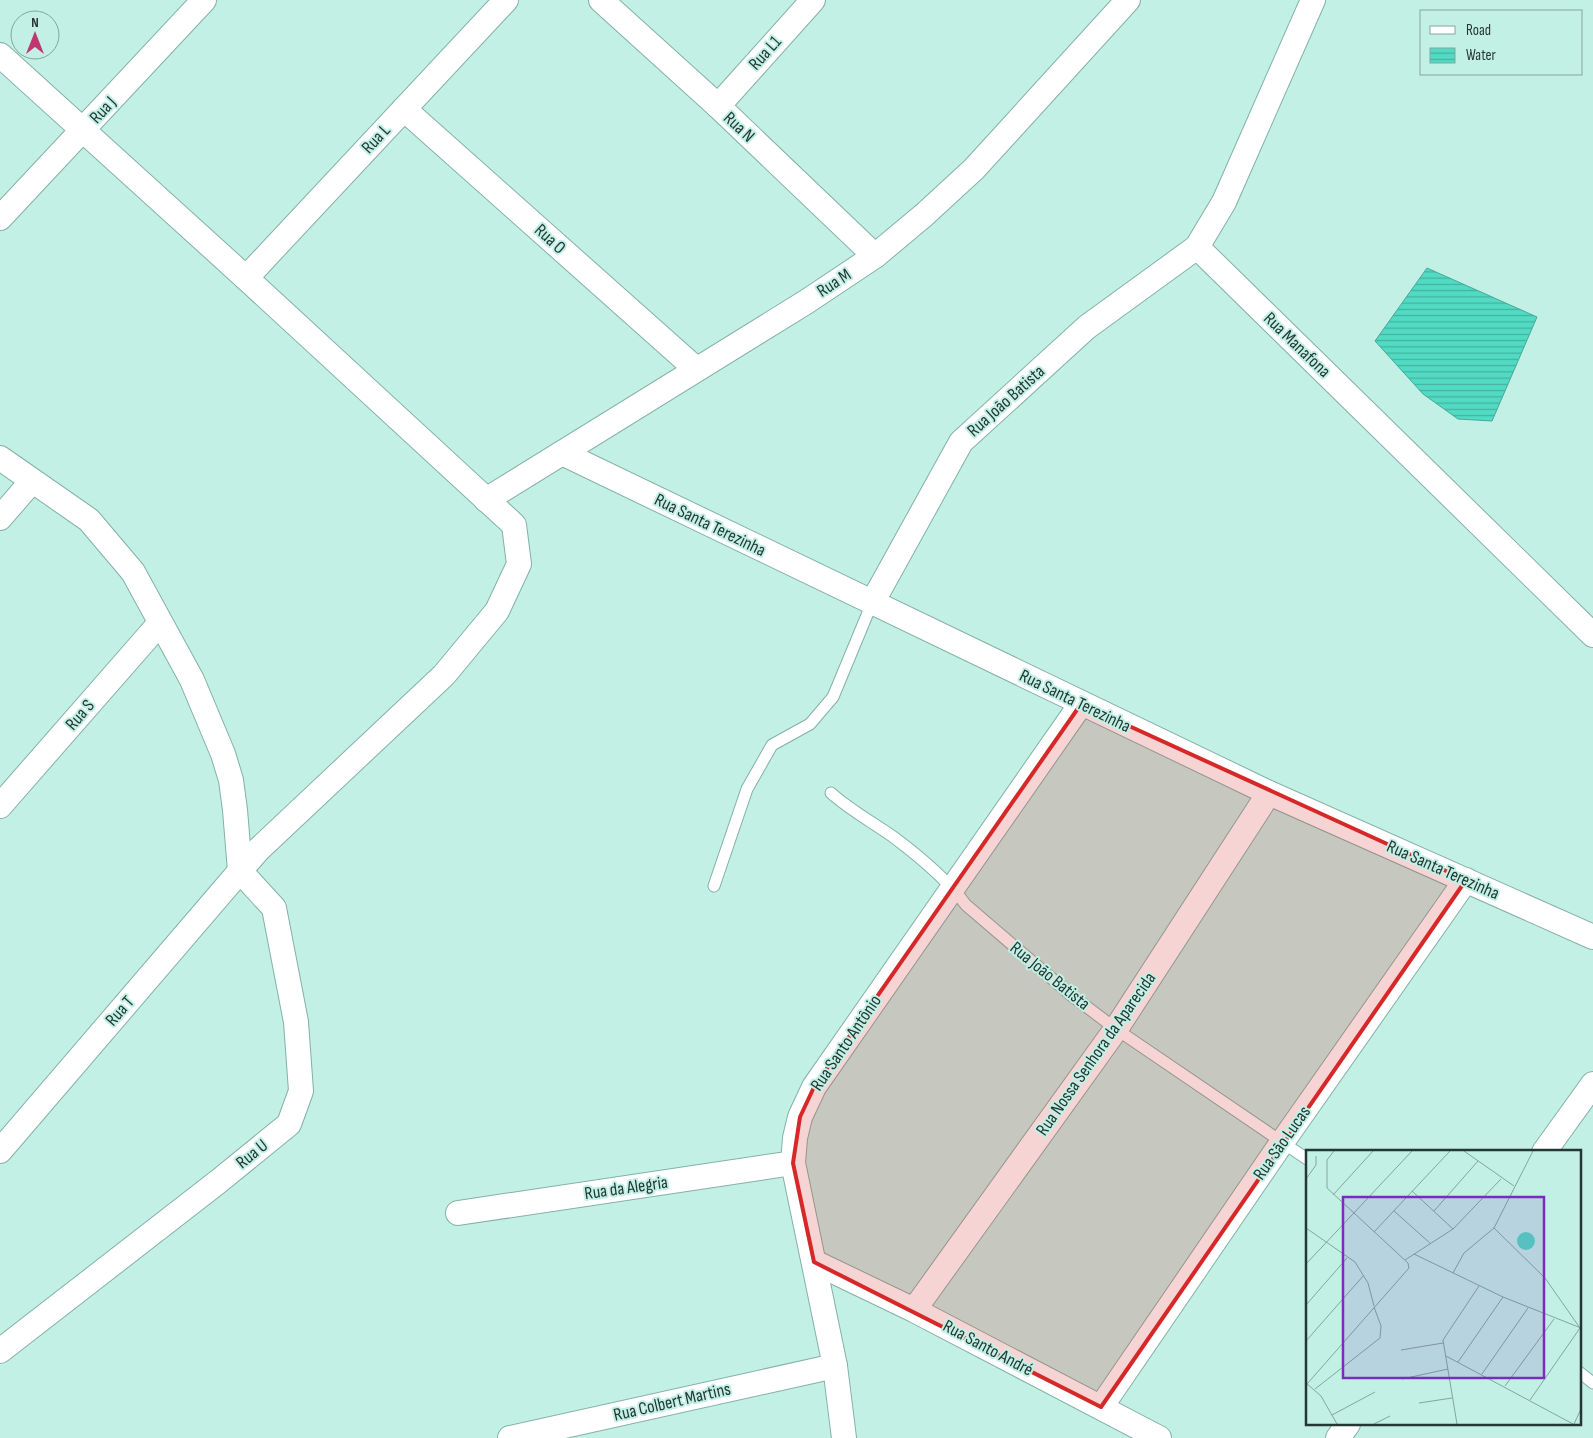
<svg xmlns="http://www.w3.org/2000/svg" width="1593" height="1438" viewBox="0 0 1593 1438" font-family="'Sofia Sans Condensed',sans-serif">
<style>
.water{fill:url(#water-rules);stroke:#44aa98}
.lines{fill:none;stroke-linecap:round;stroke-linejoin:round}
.lane-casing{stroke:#84b1a7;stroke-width:13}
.street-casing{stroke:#84b1a7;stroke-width:26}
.lane{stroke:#fff;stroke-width:11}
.street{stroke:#fff;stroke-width:24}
.marked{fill:#d62828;fill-opacity:0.2;stroke:#d62828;stroke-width:4;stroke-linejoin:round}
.labels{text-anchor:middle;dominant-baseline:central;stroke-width:4;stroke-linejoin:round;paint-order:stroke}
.street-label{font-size:18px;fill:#243733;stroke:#c2f0e5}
.inset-road{fill:none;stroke:#83a69e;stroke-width:1}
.view{fill:#7b2cbf;fill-opacity:0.15;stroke:#7b2cbf;stroke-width:2.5}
.inset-edge{fill:none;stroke:#243733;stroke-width:2.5}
</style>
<defs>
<pattern id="water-rules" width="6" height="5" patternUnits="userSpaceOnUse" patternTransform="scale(1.25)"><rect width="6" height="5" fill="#52dbc3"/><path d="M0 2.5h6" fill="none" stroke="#44b29f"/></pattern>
</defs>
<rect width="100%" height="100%" fill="#c2f0e5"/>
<polygon class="water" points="1427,268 1537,317 1492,421 1458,419 1423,394 1375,341"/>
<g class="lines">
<g class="lane-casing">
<g id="lane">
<path d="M831,793C850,810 872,822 892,836C919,856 946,878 966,905L1071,995L1116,1029L1307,1159"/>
<polyline points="714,886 747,789 772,745 810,724 833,697 872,603"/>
<polyline points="1579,1372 1593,1383"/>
</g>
</g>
<g class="street-casing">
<g id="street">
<polyline points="601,0 718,106 875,256"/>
<polyline points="0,55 246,278 514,525 519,564 497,611 444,675 258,850 0,1151"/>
<polyline points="718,106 813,0"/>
<polyline points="404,109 696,369"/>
<polyline points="0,218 204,0"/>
<polyline points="1197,247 1593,635"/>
<polyline points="246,278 506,0"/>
<polyline points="562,453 1269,793 1593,937"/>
<polyline points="0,458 89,520 133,572 192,680 223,754 231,780 235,810 240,871"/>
<polyline points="486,500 806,302 875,256 924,215 974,169 1128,0"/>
<polyline points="0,518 32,481"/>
<polyline points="872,603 961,442 1087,327 1197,247 1224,202 1313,0"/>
<polyline points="0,806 160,623"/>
<polyline points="1544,1152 1593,1084"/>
<polyline points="458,1213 793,1163"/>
<polyline points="814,1262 914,1310 1159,1438"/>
<polyline points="914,1310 1116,1029 1269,793"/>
<polyline points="0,1351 219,1181 289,1124 301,1091 296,1022 274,908 240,871"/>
<polyline points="1101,1407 1283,1141 1466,880"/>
<polyline points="510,1438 835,1366"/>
<polyline points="844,1438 835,1366 793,1163 795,1138 800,1117 814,1087 1081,704"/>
<polyline points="1338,1438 1348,1424"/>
</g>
</g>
<use href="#lane" class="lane"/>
<use href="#street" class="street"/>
</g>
<path class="marked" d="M1081,704L1466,880L1101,1407L814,1262L793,1163L800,1117L814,1087Z"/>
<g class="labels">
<g class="street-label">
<text transform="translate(765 53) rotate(-48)">Rua L1</text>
<text transform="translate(103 110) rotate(-47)">Rua J</text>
<text transform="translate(739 127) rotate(43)">Rua N</text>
<text transform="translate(376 139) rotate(-47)">Rua L</text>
<text transform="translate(550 239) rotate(42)">Rua O</text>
<text transform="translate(834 283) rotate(-33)">Rua M</text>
<text transform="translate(1297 345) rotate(44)">Rua Manafona</text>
<text transform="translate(1006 401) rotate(-42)">Rua João Batista</text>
<text transform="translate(710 525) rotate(26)">Rua Santa Terezinha</text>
<text transform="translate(1075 701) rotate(26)">Rua Santa Terezinha</text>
<text transform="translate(80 715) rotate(-49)">Rua S</text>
<text transform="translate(1443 870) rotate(24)">Rua Santa Terezinha</text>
<text transform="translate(1050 976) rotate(39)">Rua João Batista</text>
<text transform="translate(120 1011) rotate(-49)">Rua T</text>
<text transform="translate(846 1043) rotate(-56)">Rua Santo Antônio</text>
<text transform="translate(1096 1054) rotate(-55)">Rua Nossa Senhora da Aparecida</text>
<text transform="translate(1282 1143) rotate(-55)">Rua São Lucas</text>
<text transform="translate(252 1154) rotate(-39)">Rua U</text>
<text transform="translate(626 1188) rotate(-8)">Rua da Alegria</text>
<text transform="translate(988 1348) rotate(28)">Rua Santo André</text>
<text transform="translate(672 1402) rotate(-13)">Rua Colbert Martins</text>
</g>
</g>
<g transform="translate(1306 1150)">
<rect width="275" height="275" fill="#c2f0e5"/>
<path d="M211 91a9 9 0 1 1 18 0a9 9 0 1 1-18 0Z" fill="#52dbc3"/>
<path class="inset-road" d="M158,1L208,36M0,29L10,15V6M106,41L147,79M27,45L67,1M88,61L125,94M128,61L172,11M0,78L49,112L62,133L68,156M188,78L239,128L274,178M68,82L144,1M108,104L197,147L275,178M99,110L147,79L195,29M0,114L106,1M147,123L158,103L188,78L227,1M0,155L41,108M0,191L58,125M95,200L137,193M140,206L267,274M152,212L197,147M176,224L222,158M96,229L142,219M0,233L15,246L31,274M1,234L103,118L102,113L21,38V10L28,1M199,236L248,169M9,239L74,188L75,176L68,157M224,250L274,178M113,253L146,248M26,265L69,242M68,274L84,266M151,274L137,190L173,136M268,274L275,259"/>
<path class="view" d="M37,47H238V228H37Z"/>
<rect width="275" height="275" class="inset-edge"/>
</g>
<rect x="1420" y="10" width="162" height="65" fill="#c2f0e5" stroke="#83a69e"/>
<rect x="1430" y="26" width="25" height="8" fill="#ffffff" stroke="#83a69e"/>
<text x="1466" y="35" font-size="15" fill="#243733">Road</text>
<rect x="1430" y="48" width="25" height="15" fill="url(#water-rules)" stroke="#83a69e"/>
<text x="1466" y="60" font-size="15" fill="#243733">Water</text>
<g transform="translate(35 35)"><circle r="24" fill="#c2f0e5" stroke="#83a69e"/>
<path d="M0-4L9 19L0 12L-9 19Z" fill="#c03670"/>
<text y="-8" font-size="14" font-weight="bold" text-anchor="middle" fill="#243733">N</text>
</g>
</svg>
